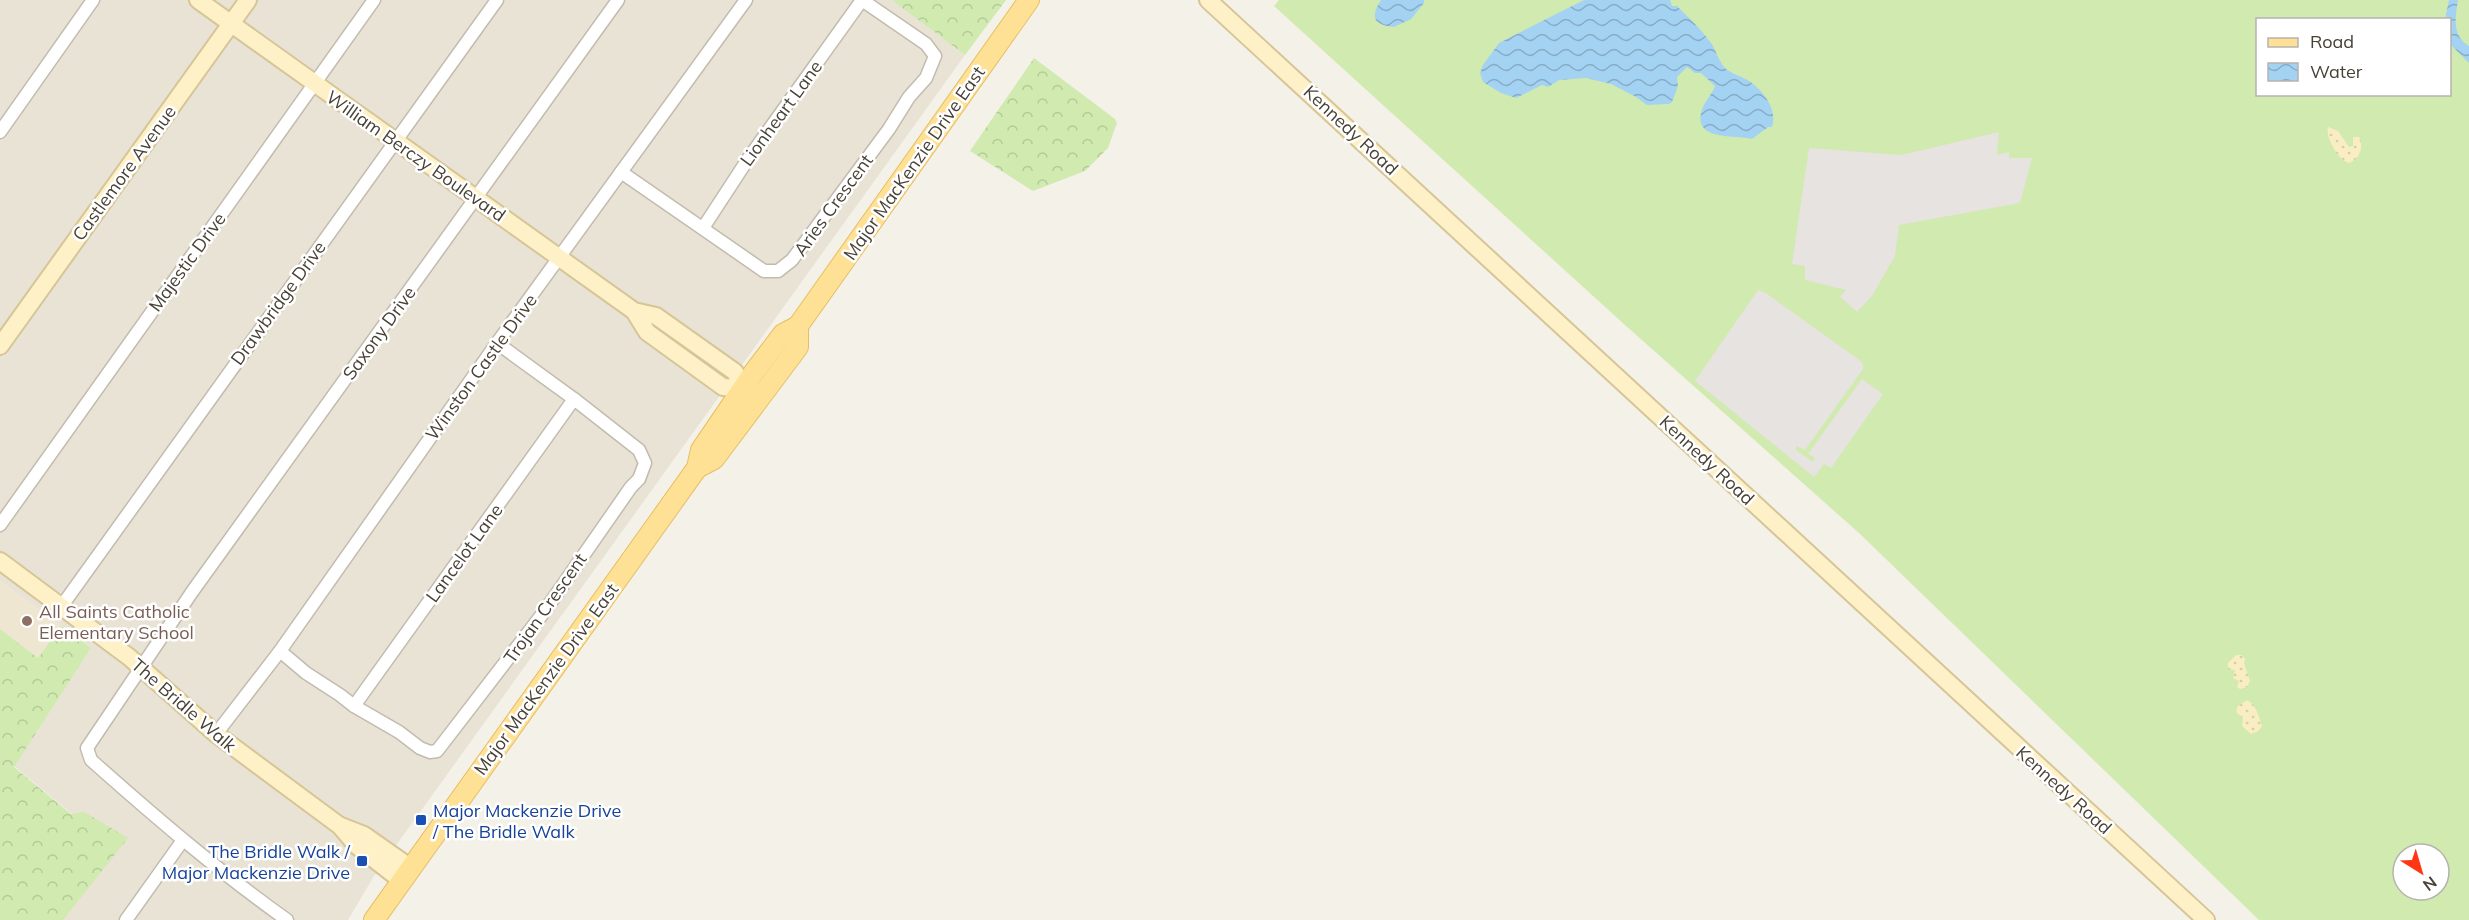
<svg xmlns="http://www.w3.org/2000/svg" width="2469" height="920" viewBox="0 0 2469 920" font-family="Mulish,sans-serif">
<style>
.residential{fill:#e9e3d6}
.education{fill:#eee6d1}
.grass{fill:#d0eab0;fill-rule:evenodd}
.forest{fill:url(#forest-crowns)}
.sand{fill:url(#sand-dots)}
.parking{fill:#e6e3e0}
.water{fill:url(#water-waves)}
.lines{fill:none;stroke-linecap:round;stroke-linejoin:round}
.street-casing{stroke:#c3bbad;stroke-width:15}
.secondary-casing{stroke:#d6c597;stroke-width:20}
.primary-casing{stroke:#e7bf63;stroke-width:22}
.street{stroke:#fff;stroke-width:12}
.secondary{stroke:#fff1c7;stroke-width:16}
.primary{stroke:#ffe196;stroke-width:20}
.education-dot{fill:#8d6e63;stroke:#fff;stroke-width:2}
.transit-dot{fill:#1a4fb4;stroke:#fff;stroke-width:2}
.labels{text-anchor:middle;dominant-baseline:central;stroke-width:5;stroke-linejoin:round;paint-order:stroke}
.street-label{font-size:18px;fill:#484136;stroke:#fff}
.education-label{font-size:18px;fill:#785e54;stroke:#fff;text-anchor:start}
.transit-label{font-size:18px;fill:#164399;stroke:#fff;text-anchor:start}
</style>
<defs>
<pattern id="forest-crowns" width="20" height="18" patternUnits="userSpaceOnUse" patternTransform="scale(1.5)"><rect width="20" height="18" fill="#d0eab0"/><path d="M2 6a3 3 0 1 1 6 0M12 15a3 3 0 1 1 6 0" fill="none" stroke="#b4ca98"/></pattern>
<pattern id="sand-dots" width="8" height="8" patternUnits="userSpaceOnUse" patternTransform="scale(1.5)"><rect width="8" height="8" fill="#f9eec3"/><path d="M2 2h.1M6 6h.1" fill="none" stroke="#d7cda8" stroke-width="1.8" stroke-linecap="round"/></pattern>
<pattern id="water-waves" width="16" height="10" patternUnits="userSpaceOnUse" patternTransform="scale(1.5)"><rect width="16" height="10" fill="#a3d2f3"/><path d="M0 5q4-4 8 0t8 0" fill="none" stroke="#87acc6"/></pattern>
</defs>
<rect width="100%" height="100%" fill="#f4f1e8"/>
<polygon class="residential" points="0,0 893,0 965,55 374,876 348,920 60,920 112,847 14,766 91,648 0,581"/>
<polygon class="education" points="0,581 61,626 38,658 0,629"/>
<path class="grass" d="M1279,0H2469V920H2259L1859,533L1625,325L1274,6ZM2258,20H2450V94H2258ZM2403,854H2439V890H2403Z"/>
<g class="forest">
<polygon points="892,0 1006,0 965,55"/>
<polygon points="1034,58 1115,119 1117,123 1108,148 1085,171 1033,191 970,151"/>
<polygon points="61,626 91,648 14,767 71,814 84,812 128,838 63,920 0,920 0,629 38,658"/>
</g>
<g class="sand">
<path d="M2328,127L2338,131L2349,147L2353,146V137H2359C2364,148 2360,159 2349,163C2338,160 2325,137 2328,127Z"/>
<polygon points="2236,655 2242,655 2245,659 2244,663 2250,681 2247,687 2240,689 2237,687 2239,681 2233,678 2235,670 2228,669 2228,663"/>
<path d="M2247,700C2256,704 2259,717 2262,726L2258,731L2251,734L2242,726L2243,718L2236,712L2237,707Z"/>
</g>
<g class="parking">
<polygon points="1999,132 1997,155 2009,152 2009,158 2032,158 2020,203 1899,225 1895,256 1872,296 1857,312 1840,297 1846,290 1805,280 1805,266 1792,264 1809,148 1901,155"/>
<polygon points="1758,290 1766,293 1862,362 1863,365 1863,369 1805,450 1796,446 1796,450 1813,462 1815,458 1808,454 1862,379 1883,394 1831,468 1824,464 1814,477 1695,381"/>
</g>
<g class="water">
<path d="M1381,0H1424V3L1411,19L1394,27C1373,25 1370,17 1381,0Z"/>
<path d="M1584,0H1670L1672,6H1677C1689,18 1701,29 1711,43C1716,50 1719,62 1725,68C1731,74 1742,76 1749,81C1763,90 1778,110 1772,127H1768L1752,139C1734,134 1689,142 1703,107C1706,100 1712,94 1715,86L1701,73H1695L1687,67L1677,77L1678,86L1672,102L1669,104L1647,105L1636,97L1611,84L1586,78L1559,80L1548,87L1542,85L1516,98L1501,93L1483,82L1480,73L1483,65L1499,43Z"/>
<path d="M2449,0H2458C2455,18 2452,36 2469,46V63L2450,44V20L2445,19Z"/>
</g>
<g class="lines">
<g class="street-casing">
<g id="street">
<polyline points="0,132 93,0"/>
<polyline points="621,172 764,271 778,271 792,260 889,129 909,97 926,78 935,56 926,44 862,0"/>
<polyline points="703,228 748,159 862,0"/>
<polyline points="0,525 374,0"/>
<polyline points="61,607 497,0"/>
<polyline points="280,651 306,673 340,695 354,706 399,732 420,748 430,752 437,751 544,612 631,487 639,479 645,463 639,450 574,399 497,343"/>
<polyline points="354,706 574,399"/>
<polyline points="216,734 280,651 497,343 746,0"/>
<polyline points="126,920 183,840"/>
<path d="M287,920C218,871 154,816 91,760L87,748L192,592L618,0"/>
</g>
</g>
<g class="secondary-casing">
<g id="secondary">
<polyline points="198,0 634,311 647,332 723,387 743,389 735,372 656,316 634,311"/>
<polyline points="1208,0 2206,920"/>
<polyline points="0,346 248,0"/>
<polyline points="0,561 129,657 216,734 340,826 357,846 402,881"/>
<polyline points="341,826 364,835 411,868"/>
</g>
</g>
<g class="primary-casing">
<g id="primary">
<polyline points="697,468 714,459 798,347 798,326"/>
<polyline points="374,920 697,468 701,450 754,372 783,334 798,326 1029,0"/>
</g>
</g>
<use href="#street" class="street"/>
<use href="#secondary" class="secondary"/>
<use href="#primary" class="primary"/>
</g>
<circle class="education-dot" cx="27" cy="621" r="6"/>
<g class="transit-dot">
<rect x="415" y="814" width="12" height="12" rx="3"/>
<rect x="356" y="855" width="12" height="12" rx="3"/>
</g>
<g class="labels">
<g class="street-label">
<text transform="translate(781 113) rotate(-54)">Lionheart Lane</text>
<text transform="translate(1351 130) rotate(43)">Kennedy Road</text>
<text transform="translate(416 156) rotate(35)">William Berczy Boulevard</text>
<text transform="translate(914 163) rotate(-55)">Major MacKenzie Drive East</text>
<text transform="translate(124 173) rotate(-54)">Castlemore Avenue</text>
<text transform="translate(833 205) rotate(-54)">Aries Crescent</text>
<text transform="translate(187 262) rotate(-54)">Majestic Drive</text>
<text transform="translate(278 303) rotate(-54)">Drawbridge Drive</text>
<text transform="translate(379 333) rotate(-54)">Saxony Drive</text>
<text transform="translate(481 367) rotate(-54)">Winston Castle Drive</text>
<text transform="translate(1707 460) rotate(43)">Kennedy Road</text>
<text transform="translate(464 553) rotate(-54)">Lancelot Lane</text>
<text transform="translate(545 608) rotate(-55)">Trojan Crescent</text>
<text transform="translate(546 679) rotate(-54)">Major MacKenzie Drive East</text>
<text transform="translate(184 705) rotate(41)">The Bridle Walk</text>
<text transform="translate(2064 790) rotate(42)">Kennedy Road</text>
</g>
<g class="education-label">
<text x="39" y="611">All Saints Catholic<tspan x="39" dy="21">Elementary School</tspan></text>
</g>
<g class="transit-label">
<text x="433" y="810">Major Mackenzie Drive<tspan x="433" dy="21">/ The Bridle Walk</tspan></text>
<text x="350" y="851" text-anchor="end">The Bridle Walk /<tspan x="350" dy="21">Major Mackenzie Drive</tspan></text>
</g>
</g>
<rect x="2256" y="18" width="195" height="78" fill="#ffffff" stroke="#b6b3af" stroke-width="1.5"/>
<rect x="2268" y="38" width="30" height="9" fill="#ffe196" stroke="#b6b3af" stroke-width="1.5"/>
<text x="2310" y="48" font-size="18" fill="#484136">Road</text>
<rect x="2268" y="63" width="30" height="18" fill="url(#water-waves)" stroke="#b6b3af" stroke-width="1.5"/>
<text x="2310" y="78" font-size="18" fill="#484136">Water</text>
<g transform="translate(2421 872) rotate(143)"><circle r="28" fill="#ffffff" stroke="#b6b3af" stroke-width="1.5"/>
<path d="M0-4.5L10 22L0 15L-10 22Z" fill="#ff3714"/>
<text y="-9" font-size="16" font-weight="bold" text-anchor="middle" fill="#484136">N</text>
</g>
</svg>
